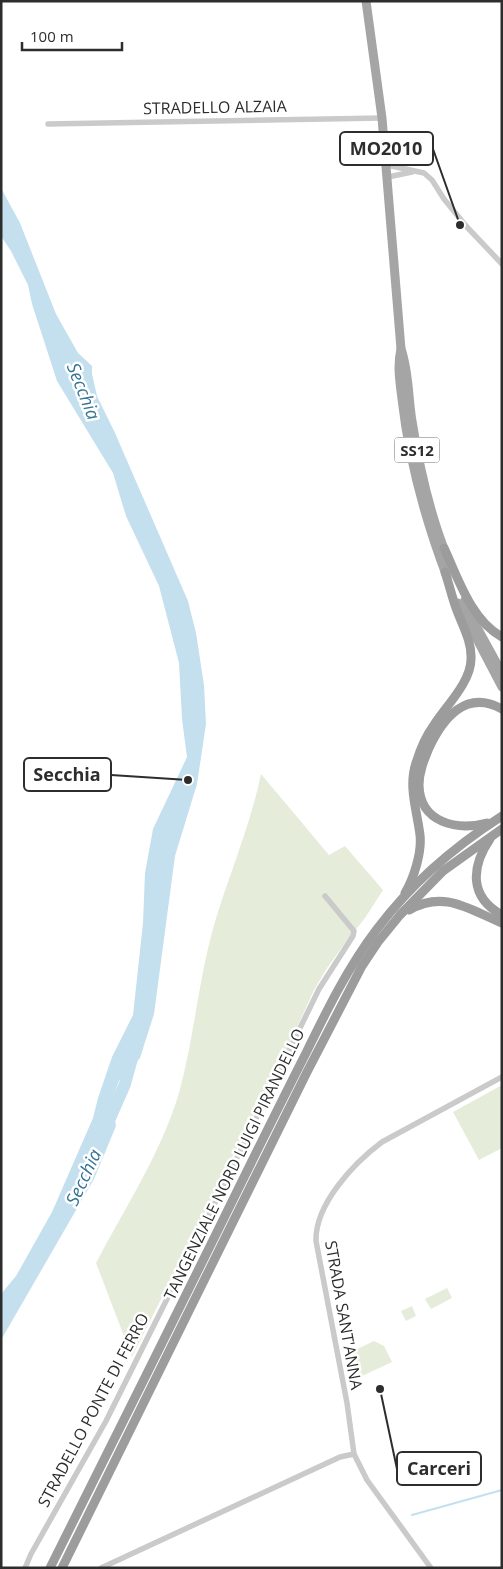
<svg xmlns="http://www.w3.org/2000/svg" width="503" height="1569" viewBox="0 0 503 1569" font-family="'Open Sans',sans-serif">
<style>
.green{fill:#e5ecda}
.water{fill:#c4e0ee}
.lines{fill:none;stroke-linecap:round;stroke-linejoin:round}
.stream{stroke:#c4e0ee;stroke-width:2}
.river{stroke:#c4e0ee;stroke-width:12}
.minor{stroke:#cacaca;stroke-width:5.5}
.primary{stroke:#a5a5a5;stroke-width:9}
.trunk{stroke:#9c9c9c;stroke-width:9}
.labels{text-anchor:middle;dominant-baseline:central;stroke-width:5;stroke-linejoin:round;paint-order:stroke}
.shield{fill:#fff;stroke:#6c6c6c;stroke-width:1}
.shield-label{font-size:15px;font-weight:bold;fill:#2d2d2d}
.street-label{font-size:16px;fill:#2d2d2d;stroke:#fff}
.water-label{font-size:18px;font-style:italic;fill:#357596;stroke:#fff}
.leader{fill:none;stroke:#2d2d2d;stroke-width:2}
.callout-dot{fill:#2d2d2d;stroke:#fff;stroke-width:2}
.callout{fill:#fff;stroke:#2d2d2d;stroke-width:2}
.callout-label{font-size:18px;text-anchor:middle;font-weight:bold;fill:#2d2d2d}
</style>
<rect width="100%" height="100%" fill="#fff"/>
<g class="green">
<path d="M261,774L329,855L345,846L383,890L365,918L348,939L327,968L314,990L293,1036L132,1357L96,1263C125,1208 161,1153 179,1093C195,1034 199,973 217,915C232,868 251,822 261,774Z"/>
<polygon points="502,1085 502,1148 479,1160 453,1112"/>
<polygon points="447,1288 452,1298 431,1309 425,1299"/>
<polygon points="412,1306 416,1316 406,1321 401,1311"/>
<polygon points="374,1341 384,1346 392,1362 362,1376 351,1352"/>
</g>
<polygon class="water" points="1,188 20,223 56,314 78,353 92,366 92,374 97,396 115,433 188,601 196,633 204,685 206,724 197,784 175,856 154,1014 140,1058 119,1081 112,1100 116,1126 94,1179 1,1340 1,1294 16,1276 52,1212 93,1118 98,1098 112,1057 133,1015 143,923 145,873 153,829 187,757 182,719 179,663 159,586 126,516 113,473 57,381 32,304 28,285 11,251 1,236"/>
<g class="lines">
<polyline class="stream" points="412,1515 502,1490"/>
<polyline class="river" points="107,1125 125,1084 133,1055"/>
<g class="minor">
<polyline points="48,124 382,118"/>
<polyline points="387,165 424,173 432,180 444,199 466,226 502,264"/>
<polyline points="388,177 412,172"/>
<polyline points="25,1568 31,1554 106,1421 213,1207 319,989 353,936 354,931 325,896"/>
<polyline points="101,1568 340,1457 354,1454"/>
<path d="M431,1568L367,1480L354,1454L347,1403L316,1241C315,1204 354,1163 382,1142L502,1077"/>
</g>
<g class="primary">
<path d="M366,1L382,118L401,349C409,372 408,397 412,421C419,466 429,511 446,554"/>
<path d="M401,349C397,366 400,382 402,399C409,460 425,519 447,577"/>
<polyline points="465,600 474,622 502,673"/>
<polyline points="458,603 502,687"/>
</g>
<g class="trunk">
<path d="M444,548C458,578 471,620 502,637"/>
<path d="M487,823C457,831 420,823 419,785C419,772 424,760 429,748C443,718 466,689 502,709"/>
<path d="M490,839C471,867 469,897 502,915"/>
<path d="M405,893C414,878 422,852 420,835C417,811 408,786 416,763C420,750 426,736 434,725C446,706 471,682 471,659C472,641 462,625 456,608C452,597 449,584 445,572"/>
<path d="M409,910C444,890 468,909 502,923"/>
<path d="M50,1568C108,1453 164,1339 221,1224C249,1167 277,1110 306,1053C327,1010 348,967 377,929C410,885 455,846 502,816"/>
<polyline points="62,1568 307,1072 362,966 378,942 400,915 443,871 502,829"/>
</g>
</g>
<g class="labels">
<rect class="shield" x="394.5" y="437.5" width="45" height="25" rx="4"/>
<g class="shield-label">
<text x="417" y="450">SS12</text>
</g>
<g class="street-label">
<text transform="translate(215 107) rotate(-1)">STRADELLO ALZAIA</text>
<text transform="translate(234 1164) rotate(-64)">TANGENZIALE NORD LUIGI PIRANDELLO</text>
<text transform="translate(344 1315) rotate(80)">STRADA SANT'ANNA</text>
<text transform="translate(93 1410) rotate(-62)">STRADELLO PONTE DI FERRO</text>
</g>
<g class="water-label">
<text transform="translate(84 391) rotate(68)">Secchia</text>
<text transform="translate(83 1177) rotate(-65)">Secchia</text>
</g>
</g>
<path class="leader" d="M460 225L433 149M188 780L111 775M380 1389L397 1469"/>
<g class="callout-dot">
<circle cx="460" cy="225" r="5"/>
<circle cx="188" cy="780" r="5"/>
<circle cx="380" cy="1389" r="5"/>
</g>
<g class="callout">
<rect x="340" y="132" width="93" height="33" rx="5"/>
<rect x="24" y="758" width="87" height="33" rx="5"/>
<rect x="397" y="1452" width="84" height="33" rx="5"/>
</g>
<g class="callout-label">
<text x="386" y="155">MO2010</text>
<text x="67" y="781">Secchia</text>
<text x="439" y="1475">Carceri</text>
</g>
<rect width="503" height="1569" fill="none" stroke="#2d2d2d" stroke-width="5"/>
<path d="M22 42v8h100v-8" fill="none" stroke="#2d2d2d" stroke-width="2.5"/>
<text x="30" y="42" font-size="15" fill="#2d2d2d" stroke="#ffffff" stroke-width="4" paint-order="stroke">100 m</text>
</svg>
